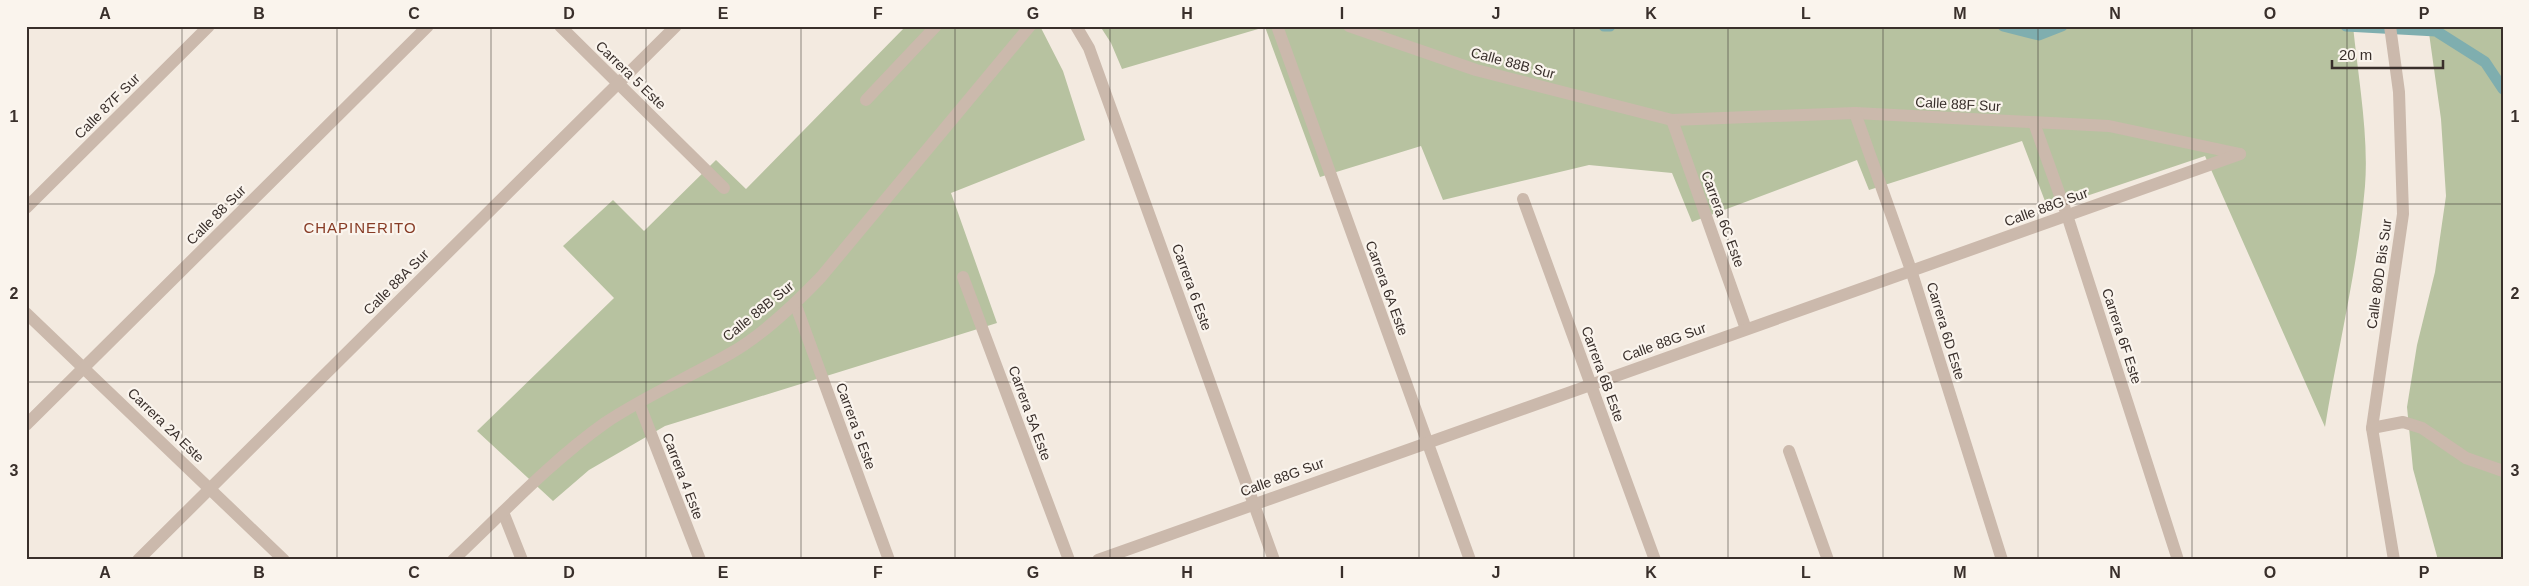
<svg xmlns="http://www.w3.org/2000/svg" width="2529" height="586" viewBox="0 0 2529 586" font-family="Helvetica,sans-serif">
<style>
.green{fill:#b7c2a0}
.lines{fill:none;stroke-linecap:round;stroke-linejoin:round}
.stream{stroke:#7faeaf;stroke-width:11}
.minor{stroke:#cbb9ac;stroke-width:12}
.grid{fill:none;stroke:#392f2b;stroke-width:1;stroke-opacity:0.55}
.labels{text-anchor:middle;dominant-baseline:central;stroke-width:4.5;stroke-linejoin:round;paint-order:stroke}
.street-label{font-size:14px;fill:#392f2b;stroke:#faf4ed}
.neighbourhood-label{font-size:15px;letter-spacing:1px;fill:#873b25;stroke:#faf4ed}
.neatline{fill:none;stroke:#392f2b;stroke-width:2}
.grid-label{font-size:16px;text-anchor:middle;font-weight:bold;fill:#392f2b}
</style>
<rect width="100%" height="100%" fill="#f3eae0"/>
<g class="green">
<polygon points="906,26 1040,26 1063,71 1085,140 951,193 997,323 665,426 589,470 553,501 477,431 614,298 563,246 613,200 644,231 716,160 746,189"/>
<path d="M1100,26H2353C2358,76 2369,136 2365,186C2358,267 2338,347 2325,427L2205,156L2048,209L2022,141L1869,190L1857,160L1692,222L1672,173L1589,165L1443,200L1421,146L1320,177L1265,27L1122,69L1111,43Z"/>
<polygon points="2428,26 2503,26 2503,560 2438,560 2413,469 2407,407 2417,345 2435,272 2446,196 2441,119"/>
</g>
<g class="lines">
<g class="stream">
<polyline points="1604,26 1610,26"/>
<polyline points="2003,26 2039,35 2062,26"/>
<polyline points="2346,26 2436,31 2485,62 2503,89"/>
</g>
<g class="minor">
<polyline points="560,26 724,188"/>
<polyline points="1076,26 1089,48 1274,560"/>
<polyline points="1277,26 1470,560"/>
<polyline points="1349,26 1476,70 1672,120 1855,113 2109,126 2240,154"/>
<polyline points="2390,26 2399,92 2403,214 2372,428 2394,560"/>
<polyline points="866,100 936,26"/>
<polyline points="1855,113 1911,270 2002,560"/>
<polyline points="1672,120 1746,329"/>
<polyline points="2034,123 2067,215 2178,560"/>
<polyline points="1523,199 1655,560"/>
<polyline points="26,208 209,26"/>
<polyline points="963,277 1069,560"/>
<polyline points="795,303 889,560"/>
<polyline points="26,313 284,560"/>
<polyline points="639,403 700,560"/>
<polyline points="26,425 428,26"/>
<polyline points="2372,428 2403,422 2422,428 2466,458 2503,471"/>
<polyline points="1789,451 1828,560"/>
<polyline points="503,512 522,560"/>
<polyline points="138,560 676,26"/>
<path d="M453,560C502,514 550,462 605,423C645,396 690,377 731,353C761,336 797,302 821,277L1030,26"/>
<polyline points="1098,560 2240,154"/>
</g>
</g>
<path class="grid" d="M182,26V560M337,26V560M491,26V560M646,26V560M801,26V560M955,26V560M1110,26V560M1264,26V560M1419,26V560M1574,26V560M1728,26V560M1883,26V560M2038,26V560M2192,26V560M2347,26V560M26,204H2503M26,382H2503"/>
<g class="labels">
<g class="street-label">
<text transform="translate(1513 63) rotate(15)">Calle 88B Sur</text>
<text transform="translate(631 75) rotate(44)">Carrera 5 Este</text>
<text transform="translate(1958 104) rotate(3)">Calle 88F Sur</text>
<text transform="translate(107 106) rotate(-45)">Calle 87F Sur</text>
<text transform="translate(2046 207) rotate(-20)">Calle 88G Sur</text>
<text transform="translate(216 215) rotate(-45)">Calle 88 Sur</text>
<text transform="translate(1723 219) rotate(70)">Carrera 6C Este</text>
<text transform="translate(2379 274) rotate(-82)">Calle 80D Bis Sur</text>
<text transform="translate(396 282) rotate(-45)">Calle 88A Sur</text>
<text transform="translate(1192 287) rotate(70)">Carrera 6 Este</text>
<text transform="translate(1387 288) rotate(70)">Carrera 6A Este</text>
<text transform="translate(758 311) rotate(-39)">Calle 88B Sur</text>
<text transform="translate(1946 331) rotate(73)">Carrera 6D Este</text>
<text transform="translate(2122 336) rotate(72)">Carrera 6F Este</text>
<text transform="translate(1664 342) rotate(-20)">Calle 88G Sur</text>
<text transform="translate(1603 374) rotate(70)">Carrera 6B Este</text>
<text transform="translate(1030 413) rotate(70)">Carrera 5A Este</text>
<text transform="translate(166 425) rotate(44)">Carrera 2A Este</text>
<text transform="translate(856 426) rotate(70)">Carrera 5 Este</text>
<text transform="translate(683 476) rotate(69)">Carrera 4 Este</text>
<text transform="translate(1282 477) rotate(-20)">Calle 88G Sur</text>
</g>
<g class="neighbourhood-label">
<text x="360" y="227">CHAPINERITO</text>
</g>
</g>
<rect width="2529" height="586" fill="none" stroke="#faf4ed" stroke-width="55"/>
<path d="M2332 60v8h111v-8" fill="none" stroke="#392f2b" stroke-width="2.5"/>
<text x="2339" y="60" font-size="15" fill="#392f2b" stroke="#faf4ed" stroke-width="4" paint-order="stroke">20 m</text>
<rect x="28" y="28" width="2474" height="530" class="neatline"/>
<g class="grid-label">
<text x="105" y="19">A</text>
<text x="259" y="19">B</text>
<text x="414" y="19">C</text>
<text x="569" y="19">D</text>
<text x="723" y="19">E</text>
<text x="878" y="19">F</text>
<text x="1033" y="19">G</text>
<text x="1187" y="19">H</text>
<text x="1342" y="19">I</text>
<text x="1496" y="19">J</text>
<text x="1651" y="19">K</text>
<text x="1806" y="19">L</text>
<text x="1960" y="19">M</text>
<text x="2115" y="19">N</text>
<text x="2270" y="19">O</text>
<text x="2424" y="19">P</text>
<text x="14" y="122">1</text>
<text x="2515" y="122">1</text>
<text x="14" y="299">2</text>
<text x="2515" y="299">2</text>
<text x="14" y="476">3</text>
<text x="2515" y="476">3</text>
<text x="105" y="578">A</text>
<text x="259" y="578">B</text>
<text x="414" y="578">C</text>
<text x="569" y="578">D</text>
<text x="723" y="578">E</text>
<text x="878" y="578">F</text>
<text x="1033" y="578">G</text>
<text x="1187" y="578">H</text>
<text x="1342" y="578">I</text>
<text x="1496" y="578">J</text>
<text x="1651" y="578">K</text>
<text x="1806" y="578">L</text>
<text x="1960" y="578">M</text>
<text x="2115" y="578">N</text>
<text x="2270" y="578">O</text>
<text x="2424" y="578">P</text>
</g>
</svg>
